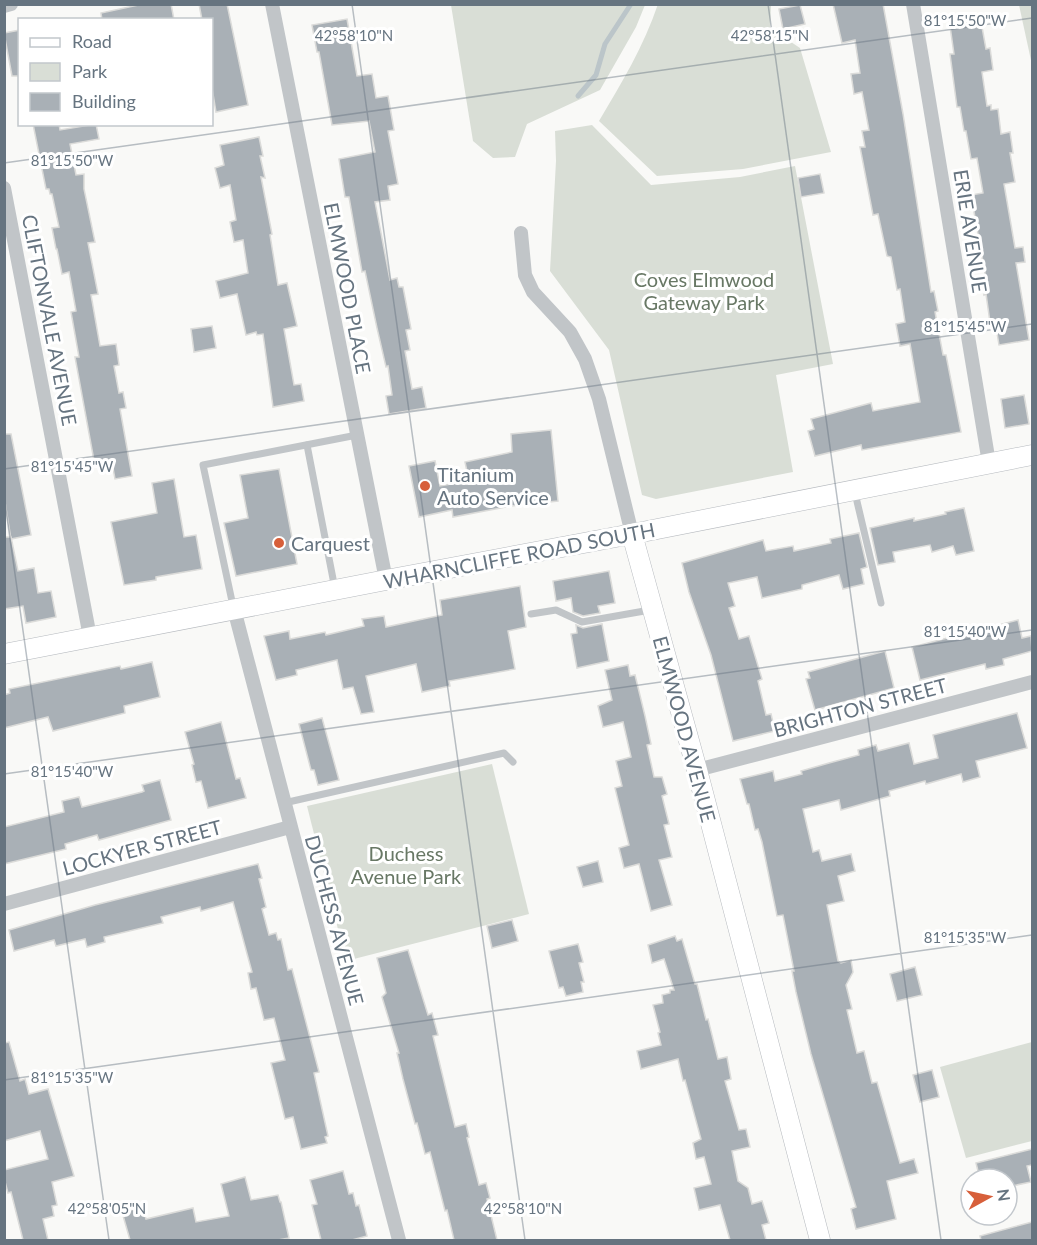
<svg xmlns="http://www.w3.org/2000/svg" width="1037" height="1245" viewBox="0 0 1037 1245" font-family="Lato,sans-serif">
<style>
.green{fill:#d9ded6}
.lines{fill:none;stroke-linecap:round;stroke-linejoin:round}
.stream{stroke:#bbc5c9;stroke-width:5}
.building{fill:#a9b0b6;stroke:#dbdbd9;stroke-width:1.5}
.secondary-casing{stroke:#b6babf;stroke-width:21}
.lane{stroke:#c1c5c8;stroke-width:7}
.street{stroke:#c1c5c8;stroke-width:14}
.secondary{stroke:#fff;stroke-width:20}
.ticks{fill:none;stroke:#667480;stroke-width:1.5;stroke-opacity:0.45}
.poi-dot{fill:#d75f3a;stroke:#fff;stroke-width:2}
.labels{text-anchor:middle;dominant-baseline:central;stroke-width:6;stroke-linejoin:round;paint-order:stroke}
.street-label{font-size:20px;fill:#667480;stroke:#fff}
.park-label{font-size:20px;fill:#687865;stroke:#fff}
.poi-label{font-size:20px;fill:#667480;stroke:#fff;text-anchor:start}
.ticks-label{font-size:15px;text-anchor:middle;fill:#667480;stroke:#fff;stroke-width:6;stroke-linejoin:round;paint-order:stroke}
</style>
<rect width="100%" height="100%" fill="#f9f9f7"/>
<g class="green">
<path d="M658,4L771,5L770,28L800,48L831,152L743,169L657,176L599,121C621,84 644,46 658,4Z"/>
<polygon points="451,5 451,4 645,5 636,27 600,90 527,124 515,157 493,158 473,141"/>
<polygon points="1019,5 1032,5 1032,65"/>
<polygon points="592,125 651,185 740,177 795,166 833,364 776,375 793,472 656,499 642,495 609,350 550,271 556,161 555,131"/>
<polygon points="492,764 529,914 346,961 307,806"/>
<polygon points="1032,1042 1032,1141 966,1158 940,1067"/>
</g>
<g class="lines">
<polyline class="stream" points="578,96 596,75 605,44 631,4"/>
</g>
<g class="building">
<polygon points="143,4 171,4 174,20 102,20 101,13"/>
<polygon points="199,4 227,4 248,105 216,112 212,88 212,20 202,20"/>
<polygon points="833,4 883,4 903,114 931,292 934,291 938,311 935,312 943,355 946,355 961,432 862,450 861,445 815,456 808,431 814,429 811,419 871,403 873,411 920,402 910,344 900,346 896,324 905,322 900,289 897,290 891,257 887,256 878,214 873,215 860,147 865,147 862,131 869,130 862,92 854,94 851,74 860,73 855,40 842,43"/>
<polygon points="800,5 805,24 783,29 779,9"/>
<polygon points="974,15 975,17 980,16 986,49 990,48 993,70 982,72 987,106 991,105 991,110 998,109 1001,134 1010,132 1013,153 1010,153 1015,182 1004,184 1015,248 1023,247 1025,262 1016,263 1029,340 999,345 995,321 990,322 986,294 984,295 982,279 986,279 971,195 983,193 977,158 971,159 966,131 964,131 960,107 957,107 950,54 954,54 949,19"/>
<polygon points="347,19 357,76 372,74 376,98 388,96 394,130 388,131 398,184 388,186 390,200 375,202 390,280 397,278 399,287 403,287 411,329 406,330 410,350 405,351 412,389 422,387 426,408 389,414 386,396 392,395 388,366 386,367 377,328 365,271 362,272 349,197 345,197 339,159 375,152 369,121 332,125 319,52 317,52 312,25"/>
<polygon points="20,30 20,76 12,76 4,33"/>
<polygon points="33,124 59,124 60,130 96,124 99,139 70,144 76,175 84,174 84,189 95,242 88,243 98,294 91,295 100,346 116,344 119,365 114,366 119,393 123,392 126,408 120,409 132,476 115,479 113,468 102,470 101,464 95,466 75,357 79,357 71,312 76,311 69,272 62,274 57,249 56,249 52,228 59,227 52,194 50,194 49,189 46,189"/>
<polygon points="259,137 263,156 260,156 265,178 261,177 272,234 270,235 278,285 287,283 297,326 284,329 294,385 301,384 304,401 273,407 263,334 257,335 256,332 246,335 237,294 220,298 216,281 248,273 243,240 234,242 230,222 236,220 230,185 220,188 215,168 224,165 220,145"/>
<polygon points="820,174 824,193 801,197 798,178"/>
<polygon points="212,326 216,348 194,352 191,329"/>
<polygon points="1024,395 1029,424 1005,428 1001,399"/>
<polygon points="551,430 558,501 511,506 453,517 452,510 419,517 409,466 435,461 440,486 469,481 465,462 512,452 511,434"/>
<polygon points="4,434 11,434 31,535 11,539 4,496"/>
<polygon points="279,469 297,564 236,576 224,523 248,518 240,475"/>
<polygon points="174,479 184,537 196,535 202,569 156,577 156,580 124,585 111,522 157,513 152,483"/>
<polygon points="964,508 974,551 956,555 953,546 932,552 930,545 893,552 895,562 878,565 870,528 914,518 914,521 946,514 945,512"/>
<polygon points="859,533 867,567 861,569 864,584 843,589 839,575 802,585 802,589 762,598 757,577 728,583 735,606 729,608 739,639 749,636 762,679 758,681 766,715 771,714 775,731 733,741 711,655 689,592 682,563 763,540 766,551 793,546 794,551 831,543 830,539"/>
<polygon points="4,537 11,537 18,571 34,568 38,593 51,591 56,617 26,623 23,606 4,609"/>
<polygon points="609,571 615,603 598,606 600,613 583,616 573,612 571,598 556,601 553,581"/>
<polygon points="520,586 526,627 508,631 515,669 449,681 450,686 422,692 416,664 366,676 374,712 361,714 353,687 343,689 337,660 296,670 297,675 276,680 264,636 289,631 290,639 325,632 326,635 364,626 362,619 384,616 386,627 442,615 440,600"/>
<polygon points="1018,620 1022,638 1031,636 1032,651 1003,659 1004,665 986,669 985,664 920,680 912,647"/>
<polygon points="602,624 609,661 577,668 571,634 577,633 576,625 583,628"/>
<polygon points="885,651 894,688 815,710 806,679 810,678 808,672"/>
<polygon points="152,662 160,697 124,706 125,713 53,731 48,717 4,728 4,695 10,693 9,689 120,666 121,669"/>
<polygon points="628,665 630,676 635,675 645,716 651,744 647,745 654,777 662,777 667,794 662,796 669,824 664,825 672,857 659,860 672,905 651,911 639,864 624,868 619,848 629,845 615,788 622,786 616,761 631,757 623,722 603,727 598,706 612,700 605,670"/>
<polygon points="1017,713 1027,748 976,761 980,777 963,782 961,774 926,784 925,781 889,791 890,796 841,810 839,800 803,809 813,852 819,850 822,861 851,854 855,871 838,876 844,901 827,905 838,961 841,963 851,960 853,972 846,985 852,1009 847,1010 857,1053 864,1051 872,1083 877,1082 900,1163 914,1159 918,1173 887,1181 896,1219 856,1229 851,1209 856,1207 811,1054 796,992 792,971 794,971 783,915 777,916 762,842 758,829 755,830 749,804 747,804 740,779 773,771 775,781 802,774 801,771 829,763 859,755 858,750 876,745 878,751 909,743 914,764 938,758 933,735"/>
<polygon points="322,718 339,780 318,785 314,770 311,770 299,724"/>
<polygon points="221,722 236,779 240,778 246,798 208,808 201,781 196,782 192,765 194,764 185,732"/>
<polygon points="160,780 171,820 99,840 97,835 65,844 66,849 4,864 4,827 64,812 62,801 79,797 82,807 142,792 144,791 142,785"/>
<polygon points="598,861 603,882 583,887 577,867"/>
<polygon points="258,864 262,878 259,879 266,907 262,909 269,935 276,933 278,940 281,939 288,970 292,969 319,1072 314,1073 328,1136 325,1137 327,1143 301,1149 293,1117 285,1119 271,1063 285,1060 274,1018 264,1020 256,988 251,989 248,973 252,972 233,902 201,911 200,907 161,917 163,923 104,937 105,942 87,947 85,939 56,946 54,940 14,951 9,930 95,905"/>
<polygon points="512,920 518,941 492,948 487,926"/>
<polygon points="675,936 677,941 682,939 695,984 697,984 706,1020 708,1019 718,1059 727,1057 731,1079 725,1081 739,1130 746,1129 750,1147 732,1151 738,1181 748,1188 752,1204 762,1201 769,1223 762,1225 766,1240 730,1240 720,1205 699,1210 694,1188 711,1184 704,1157 696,1159 693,1143 701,1139 685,1080 683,1081 678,1059 641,1069 637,1051 661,1045 658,1033 660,1032 653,1005 663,1003 662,995 670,993 670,990 674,990 664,959 652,963 648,945"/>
<polygon points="578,944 583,962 579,963 584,982 581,982 583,992 566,996 563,987 559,988 549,951"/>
<polygon points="408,950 428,1015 432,1013 438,1035 433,1036 455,1127 466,1124 469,1137 467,1138 479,1185 486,1183 490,1198 487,1199 497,1240 454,1240 447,1210 445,1211 430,1152 425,1154 417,1123 415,1124 403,1079 397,1053 399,1053 382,997 386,993 377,958"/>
<polygon points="915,967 922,995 897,1001 890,974"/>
<polygon points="9,1042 20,1081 25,1079 29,1094 48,1089 74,1176 52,1182 57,1205 52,1206 54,1216 43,1219 48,1240 23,1240 11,1192 8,1193 4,1178 4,1170 48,1159 40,1131 4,1141 4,1043"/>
<polygon points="932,1070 939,1097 920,1102 913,1075"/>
<polygon points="1032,1149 1032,1165 1027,1166 1031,1182 1007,1187 1007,1179 980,1179 976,1163"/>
<polygon points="343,1171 349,1194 353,1193 356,1206 359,1205 367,1236 352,1240 321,1240 312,1205 317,1204 310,1180"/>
<polygon points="245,1177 251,1200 278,1195 280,1202 281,1202 289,1238 278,1240 130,1240 122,1212 143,1207 146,1219 193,1208 196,1222 229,1216 221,1184"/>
<polygon points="1032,1222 1032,1240 981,1240 980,1236"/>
</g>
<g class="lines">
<g class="secondary-casing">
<g id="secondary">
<polyline points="632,534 697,770 820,1240"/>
<polyline points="4,654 386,580 632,534 1032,455"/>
</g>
</g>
<g class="lane">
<polyline points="307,445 335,589"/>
<polyline points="855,493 881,603"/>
<polyline points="233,606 203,465 357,435"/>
<polyline points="531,614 556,610 582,622 650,610"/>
<polyline points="284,803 504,753 513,762"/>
</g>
<g class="street">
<polyline points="272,4 386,580"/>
<polyline points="913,4 989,463"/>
<polyline points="4,6 11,4"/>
<polyline points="4,188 90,637"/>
<polyline points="521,233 525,275 533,292 570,332 585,359 599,399 632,534"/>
<polyline points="234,609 399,1240"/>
<polyline points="697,770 1032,682"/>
<polyline points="4,904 290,827"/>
</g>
<use href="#secondary" class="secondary"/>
</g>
<path class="ticks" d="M352,4L525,1240M768,4L941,1240M4,163L1032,18M4,469L1032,324M4,496L109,1240M4,774L1032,630M4,1080L1032,935"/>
<g class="poi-dot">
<circle cx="425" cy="486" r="6"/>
<circle cx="279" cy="543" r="6"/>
</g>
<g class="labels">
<g class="street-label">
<text transform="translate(971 231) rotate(81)">ERIE AVENUE</text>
<text transform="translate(348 288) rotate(79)">ELMWOOD PLACE</text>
<text transform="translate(50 320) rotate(79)">CLIFTONVALE AVENUE</text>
<text transform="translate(519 555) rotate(-11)">WHARNCLIFFE ROAD SOUTH</text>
<text transform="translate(860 707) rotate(-15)">BRIGHTON STREET</text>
<text transform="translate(685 729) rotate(75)">ELMWOOD AVENUE</text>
<text transform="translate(142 847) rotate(-15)">LOCKYER STREET</text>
<text transform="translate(335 920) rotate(75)">DUCHESS AVENUE</text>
</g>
<g class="park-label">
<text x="704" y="279">Coves Elmwood<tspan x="704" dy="23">Gateway Park</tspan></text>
<text x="406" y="853">Duchess<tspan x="406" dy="23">Avenue Park</tspan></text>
</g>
<g class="poi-label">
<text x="437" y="474">Titanium<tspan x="437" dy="23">Auto Service</tspan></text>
<text x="291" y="543">Carquest</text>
</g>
</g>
<g class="ticks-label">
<text x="965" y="26">81°15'50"W</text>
<text x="354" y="41">42°58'10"N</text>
<text x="770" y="41">42°58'15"N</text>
<text x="72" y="166">81°15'50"W</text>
<text x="965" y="332">81°15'45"W</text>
<text x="72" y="472">81°15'45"W</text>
<text x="965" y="637">81°15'40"W</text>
<text x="72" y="777">81°15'40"W</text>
<text x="965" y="943">81°15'35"W</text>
<text x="72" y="1083">81°15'35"W</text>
<text x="107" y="1214">42°58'05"N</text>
<text x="523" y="1214">42°58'10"N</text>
</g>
<rect width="1037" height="1245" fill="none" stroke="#667480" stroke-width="12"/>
<rect x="18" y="18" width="195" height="108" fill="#ffffff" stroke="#c2c7cc" stroke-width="1.5"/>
<rect x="30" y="38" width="30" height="9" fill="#ffffff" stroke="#c2c7cc" stroke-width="1.5"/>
<text x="72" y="48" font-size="18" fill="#667480">Road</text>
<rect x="30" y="63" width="30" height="18" fill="#d9ded6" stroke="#c2c7cc" stroke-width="1.5"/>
<text x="72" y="78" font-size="18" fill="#667480">Park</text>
<rect x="30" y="93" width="30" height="18" fill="#a9b0b6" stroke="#c2c7cc" stroke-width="1.5"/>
<text x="72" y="108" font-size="18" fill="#667480">Building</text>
<g transform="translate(989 1197) rotate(82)"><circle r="28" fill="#ffffff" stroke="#c2c7cc" stroke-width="1.5"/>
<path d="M0-4.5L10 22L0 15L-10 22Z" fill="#d75f3a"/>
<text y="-9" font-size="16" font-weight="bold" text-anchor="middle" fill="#667480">N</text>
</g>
</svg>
